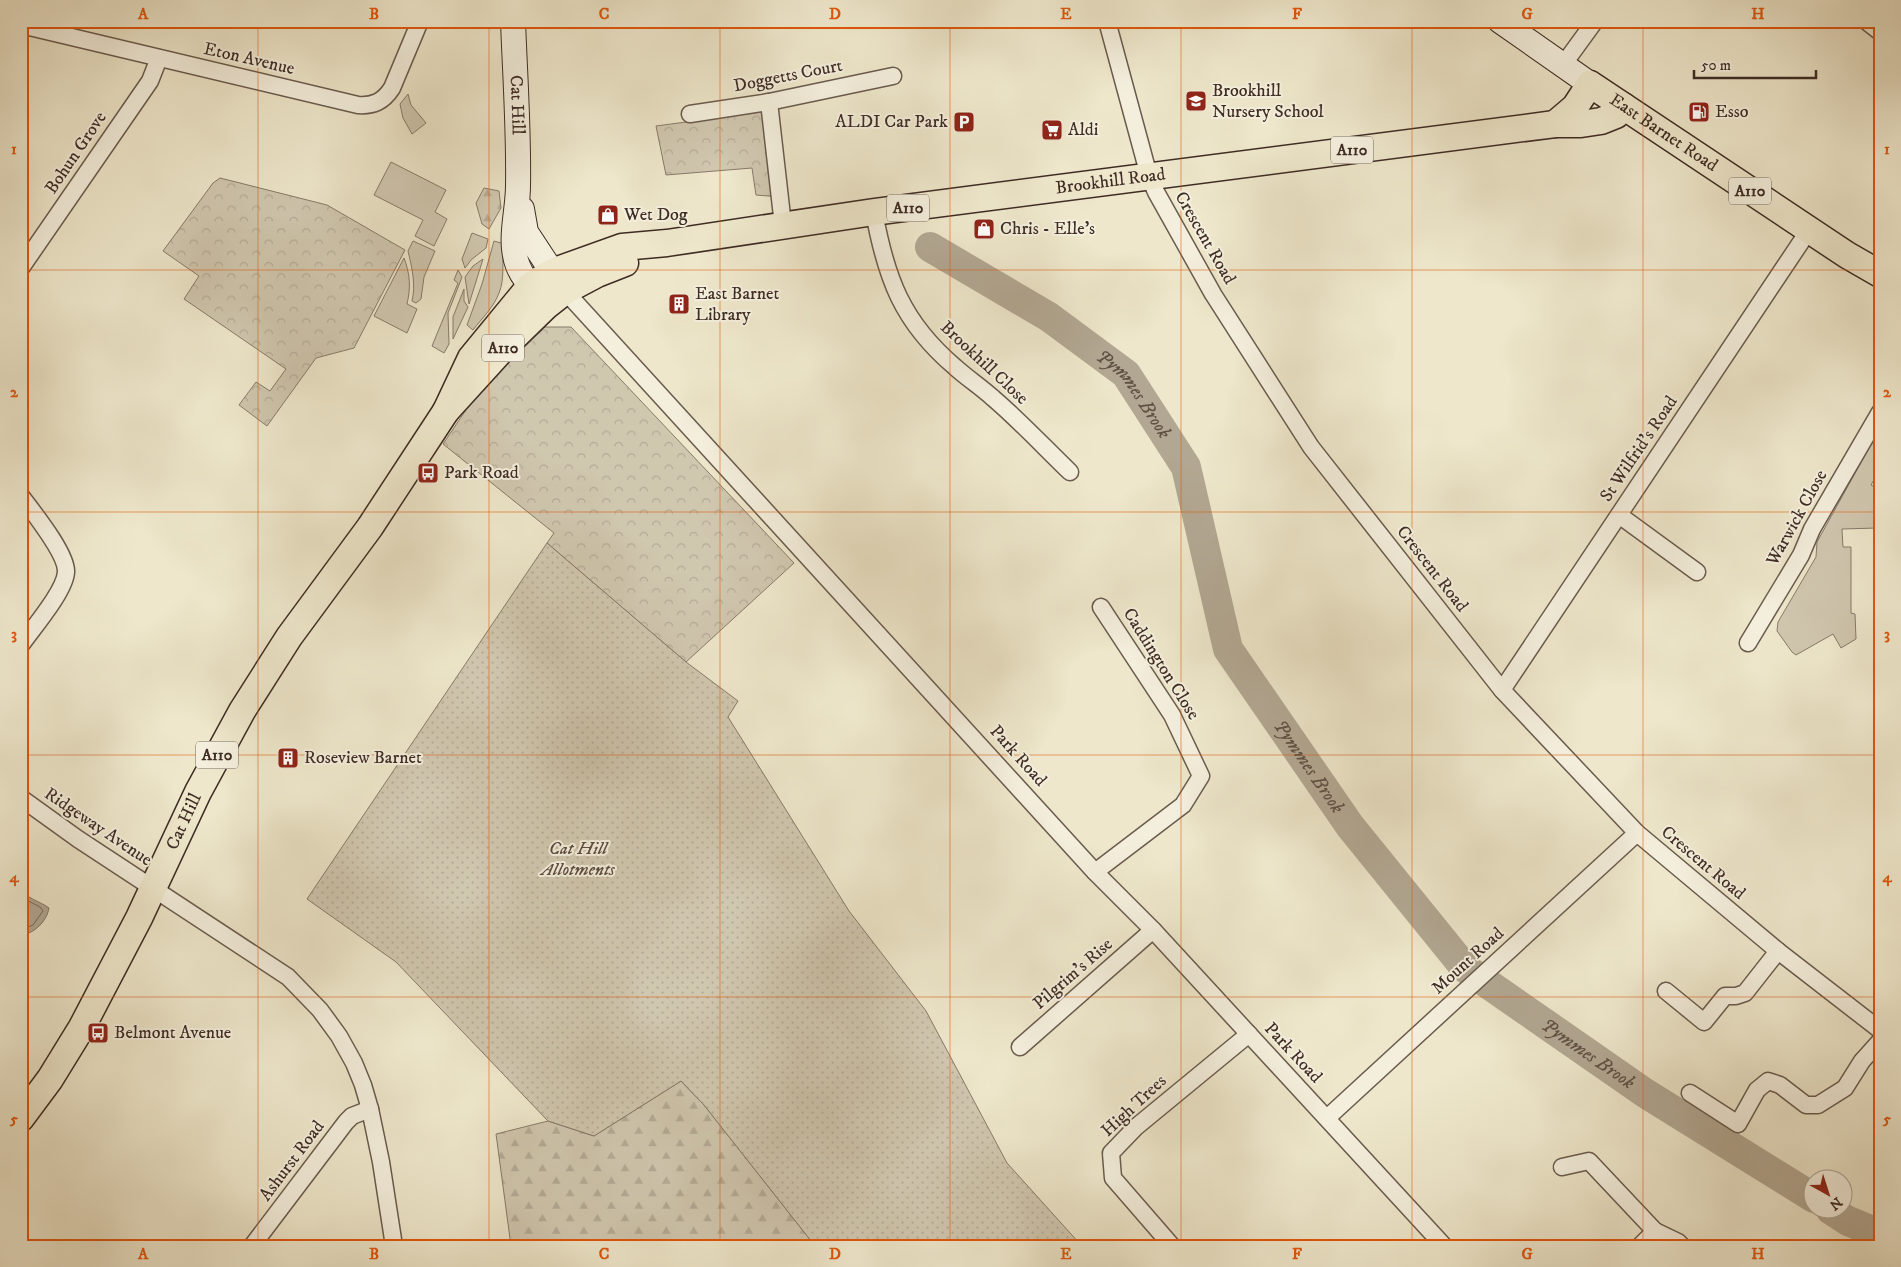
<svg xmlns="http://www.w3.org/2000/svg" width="1901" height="1267" viewBox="0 0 1901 1267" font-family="'IM FELL DW Pica',serif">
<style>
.grass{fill:#d0c7af;stroke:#877a6a}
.forest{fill:url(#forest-firs);stroke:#877a6a}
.park{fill:url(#park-crowns);stroke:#877a6a}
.garden{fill:url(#garden-dots);stroke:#877a6a}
.water{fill:#b2a792;stroke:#847666}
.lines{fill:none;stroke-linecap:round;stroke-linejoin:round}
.shore{stroke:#786a5b;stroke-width:1}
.river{stroke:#b2a792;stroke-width:30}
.street-casing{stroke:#6a5b4e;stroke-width:19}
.secondary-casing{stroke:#3e2c24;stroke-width:26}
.primary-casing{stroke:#3e2c24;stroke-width:29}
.street{stroke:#f4efdd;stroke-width:16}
.secondary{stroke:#f4efdd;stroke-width:24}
.primary{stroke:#eee7cb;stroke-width:26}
.grid{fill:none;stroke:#e0570d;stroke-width:1;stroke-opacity:0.55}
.labels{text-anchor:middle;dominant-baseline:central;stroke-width:4;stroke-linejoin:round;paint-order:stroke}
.shield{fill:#f4efdd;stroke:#75665c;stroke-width:1}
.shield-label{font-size:16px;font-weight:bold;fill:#3e2c24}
.street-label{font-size:18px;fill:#3e2c24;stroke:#f4efdd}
.poi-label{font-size:18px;fill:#3e2c24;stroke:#f4efdd;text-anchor:start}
.park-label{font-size:18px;font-style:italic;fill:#5b4b40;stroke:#f4efdd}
.water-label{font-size:19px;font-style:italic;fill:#615145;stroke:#f4efdd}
.neatline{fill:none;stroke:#e0570d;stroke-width:2}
.grid-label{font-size:16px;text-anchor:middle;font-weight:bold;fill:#e0570d}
</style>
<defs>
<pattern id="forest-firs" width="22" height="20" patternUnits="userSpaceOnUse" patternTransform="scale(1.25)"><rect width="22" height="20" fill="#d0c7af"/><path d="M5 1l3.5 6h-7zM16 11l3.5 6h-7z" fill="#b4ab96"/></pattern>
<pattern id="park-crowns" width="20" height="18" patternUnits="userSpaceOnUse" patternTransform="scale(1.25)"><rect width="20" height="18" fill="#d0c7af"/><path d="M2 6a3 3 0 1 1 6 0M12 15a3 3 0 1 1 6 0" fill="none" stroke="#b4ab96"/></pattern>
<pattern id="garden-dots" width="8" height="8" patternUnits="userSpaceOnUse" patternTransform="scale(1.25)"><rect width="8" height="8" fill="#d0c7af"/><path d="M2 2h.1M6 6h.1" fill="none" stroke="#b4ab96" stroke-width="1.8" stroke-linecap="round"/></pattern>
</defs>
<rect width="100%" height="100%" fill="#eee7cb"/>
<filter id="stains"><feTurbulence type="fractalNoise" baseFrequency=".004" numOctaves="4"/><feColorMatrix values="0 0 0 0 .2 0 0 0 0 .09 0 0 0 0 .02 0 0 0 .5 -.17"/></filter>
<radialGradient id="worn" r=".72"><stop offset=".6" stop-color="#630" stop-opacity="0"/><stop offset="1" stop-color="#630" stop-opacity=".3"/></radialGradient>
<g class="grass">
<polygon points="408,94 411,105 426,123 412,134 403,118 400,104"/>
<polygon points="391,162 446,190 435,212 447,219 434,246 415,236 423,220 374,195"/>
<polygon points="472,233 488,239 486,248 471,260 465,268 462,259"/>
<path d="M413,241L435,251L424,277L421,299L416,303L412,301C416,284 412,268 408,251Z"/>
<path d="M494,241L501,243L503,245C502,261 505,279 499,293C494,307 482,318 473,330L467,325L482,284Z"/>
<path d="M404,258C410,274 411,287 407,304L417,309L407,333L374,316Z"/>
<polygon points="483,259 469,304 465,277 473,266"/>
<polygon points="458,270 462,277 448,313 449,344 444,353 432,346 458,283 454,280"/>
<polygon points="464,289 464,301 468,307 453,339 453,317"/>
<polygon points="1880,428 1880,469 1871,485 1880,490 1880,526 1878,528 1842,529 1843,547 1851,547 1851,613 1855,614 1856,639 1841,648 1833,634 1796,655 1792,652 1777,631 1778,622 1816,557 1817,542"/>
</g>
<g class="forest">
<polygon points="484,188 499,191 501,208 489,229 482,224 476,203"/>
<polygon points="681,1081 704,1105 815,1246 511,1246 496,1134 548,1121 594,1136"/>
</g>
<g class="park">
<polygon points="769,111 780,197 756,195 752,168 666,175 656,126"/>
<polygon points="220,178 327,205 405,250 354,348 316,358 267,426 239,405 256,382 270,391 286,369 184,299 199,276 163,251 213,183"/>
<polygon points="539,327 571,327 794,563 686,662 547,543 554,533 443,444 474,398"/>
</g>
<polygon class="garden" points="547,543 686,662 738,701 728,717 849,911 926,1011 1007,1163 1080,1244 1078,1246 815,1246 704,1105 681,1081 594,1136 548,1121 396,962 307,899"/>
<path class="water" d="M21,888C26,899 40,901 49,908C47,921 34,934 21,935Z"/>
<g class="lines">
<polyline class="shore" points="21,897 40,907 43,911 33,925 21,930"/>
<g class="river">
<path id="s1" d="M930,247L1049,317L1126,374L1186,467L1228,649L1350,826L1465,968L1645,1093L1814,1198"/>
<polyline points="1831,1210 1848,1221 1880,1234"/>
</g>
<g class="street-casing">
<g id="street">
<polyline points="1107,21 1149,176 1156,192 1213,294 1311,447 1502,690 1637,833 1778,951 1880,1030"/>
<polyline points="1866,21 1880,32"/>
<path d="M21,25L358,105C373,106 383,102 392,88L420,21"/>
<polyline points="1563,65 1595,21"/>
<polyline points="769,102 783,225"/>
<polyline points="690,114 769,102 893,76"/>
<path d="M874,212C886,278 902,322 955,367C967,378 981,387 993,398C1020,421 1045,448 1070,472"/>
<polyline points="21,268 150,81 159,58"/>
<polyline points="565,291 1095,872 1153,930 1444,1246"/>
<path d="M21,496C33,512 67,554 66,572C65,591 33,628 21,645"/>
<polyline points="1619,515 1697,572"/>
<polyline points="1748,643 1801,555 1812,529 1880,412"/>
<polyline points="1502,690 1809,230"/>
<polyline points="21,798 78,839 288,977 320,1010 339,1036 354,1063 363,1085 370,1109 381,1162 394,1246"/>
<polyline points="1095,872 1183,805 1201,776 1172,715 1101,607"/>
<polyline points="1666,991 1704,1022 1725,996 1736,996 1745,993 1778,951"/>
<polyline points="1020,1047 1153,930"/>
<polyline points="1690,1093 1738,1124 1757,1090 1768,1081 1780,1085 1806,1105 1818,1105 1845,1088 1862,1061 1880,1041"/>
<polyline points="1327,1118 1637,833"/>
<polyline points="1562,1167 1589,1161 1655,1231"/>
<polyline points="252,1246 346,1122 352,1116 370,1109"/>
<polyline points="1172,1246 1113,1178 1111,1153 1136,1127 1249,1034"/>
<polyline points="1640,1246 1655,1231 1678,1242 1682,1246"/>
</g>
</g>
<g class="secondary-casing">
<g id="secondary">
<path id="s2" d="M513,21C515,76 519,131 518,186C518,212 508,241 518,266C526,285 532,285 550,289"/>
<polyline points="1500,21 1590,84"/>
<polyline points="522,209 526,232 562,287"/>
</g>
</g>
<g class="primary-casing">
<g id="primary">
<path id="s3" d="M1555,124L1575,107L1590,84L1847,255L1880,274"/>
<path id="s4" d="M446,411L471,358L531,285L552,272L622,247L667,243L874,212L1555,124H1581L1601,121L1616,115L1623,106"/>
<path id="s5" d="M21,1118L50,1079L82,1027L139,918L198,792L242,711L289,637L370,527L446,411L507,344L546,306L565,291L597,274L625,263"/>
</g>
</g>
<use href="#street" class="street"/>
<use href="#secondary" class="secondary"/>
<use href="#primary" class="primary"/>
</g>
<path class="grid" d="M258,21V1246M489,21V1246M720,21V1246M950,21V1246M1181,21V1246M1412,21V1246M1643,21V1246M21,270H1880M21,512H1880M21,755H1880M21,997H1880"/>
<defs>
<g id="school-square" transform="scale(1.125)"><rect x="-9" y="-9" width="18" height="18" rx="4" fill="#8f2418" stroke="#f4efdd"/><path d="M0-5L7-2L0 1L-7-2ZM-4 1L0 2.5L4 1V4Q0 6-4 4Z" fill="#fff"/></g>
<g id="fuel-square" transform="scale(1.125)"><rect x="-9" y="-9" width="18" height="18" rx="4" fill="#8f2418" stroke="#f4efdd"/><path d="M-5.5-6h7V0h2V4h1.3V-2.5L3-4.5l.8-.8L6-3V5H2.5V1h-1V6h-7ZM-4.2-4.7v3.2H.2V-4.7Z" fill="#fff"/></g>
<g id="parking-square" transform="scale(1.125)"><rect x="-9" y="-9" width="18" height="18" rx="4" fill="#8f2418" stroke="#f4efdd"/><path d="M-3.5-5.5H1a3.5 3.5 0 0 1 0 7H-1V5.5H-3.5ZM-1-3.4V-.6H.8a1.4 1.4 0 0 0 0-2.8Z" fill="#fff"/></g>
<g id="supermarket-square" transform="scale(1.125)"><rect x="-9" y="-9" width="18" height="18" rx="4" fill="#8f2418" stroke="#f4efdd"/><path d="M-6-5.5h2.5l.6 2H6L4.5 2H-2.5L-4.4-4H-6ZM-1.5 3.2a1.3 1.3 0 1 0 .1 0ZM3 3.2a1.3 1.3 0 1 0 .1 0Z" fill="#fff"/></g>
<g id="shop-square" transform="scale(1.125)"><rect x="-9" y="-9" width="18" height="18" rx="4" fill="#8f2418" stroke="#f4efdd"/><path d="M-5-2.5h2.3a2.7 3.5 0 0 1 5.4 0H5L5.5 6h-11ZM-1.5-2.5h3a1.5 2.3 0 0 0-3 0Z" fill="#fff"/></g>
<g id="building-square" transform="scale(1.125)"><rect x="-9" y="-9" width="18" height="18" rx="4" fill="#8f2418" stroke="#f4efdd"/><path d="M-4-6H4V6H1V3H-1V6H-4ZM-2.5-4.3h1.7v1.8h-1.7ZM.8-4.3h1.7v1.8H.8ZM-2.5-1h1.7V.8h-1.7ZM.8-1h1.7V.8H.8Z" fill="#fff"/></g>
<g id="bus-square" transform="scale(1.125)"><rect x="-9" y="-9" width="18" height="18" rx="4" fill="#8f2418" stroke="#f4efdd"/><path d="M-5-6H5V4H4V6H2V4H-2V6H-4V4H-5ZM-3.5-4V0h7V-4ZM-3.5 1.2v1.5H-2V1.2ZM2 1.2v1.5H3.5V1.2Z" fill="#fff"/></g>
</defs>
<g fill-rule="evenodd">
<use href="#school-square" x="1196" y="101"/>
<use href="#fuel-square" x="1699" y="112"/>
<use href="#parking-square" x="964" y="122"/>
<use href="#supermarket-square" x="1052" y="130"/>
<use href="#shop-square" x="608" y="215"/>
<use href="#shop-square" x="984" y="229"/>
<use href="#building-square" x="679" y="304"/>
<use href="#bus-square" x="428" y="473"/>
<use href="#building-square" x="288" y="758"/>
<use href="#bus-square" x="98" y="1033"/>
</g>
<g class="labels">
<g class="shield">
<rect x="1331" y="136.5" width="42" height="27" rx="4"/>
<rect x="1729" y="177.5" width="42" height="27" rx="4"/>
<rect x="887" y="194.5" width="42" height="27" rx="4"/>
<rect x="482" y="334.5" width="42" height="27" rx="4"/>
<rect x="196" y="741.5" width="42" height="27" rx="4"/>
</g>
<g class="shield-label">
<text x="1352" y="150">A110</text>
<text x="1750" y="191">A110</text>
<text x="908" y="208">A110</text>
<text x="503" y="348">A110</text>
<text x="217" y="755">A110</text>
</g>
<g class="street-label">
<text transform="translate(249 59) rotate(13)">Eton Avenue</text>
<text transform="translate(788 76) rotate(-11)">Doggetts Court</text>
<text stroke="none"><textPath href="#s2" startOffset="84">Cat Hill</textPath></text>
<text stroke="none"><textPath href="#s3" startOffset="142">East Barnet Road</textPath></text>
<text transform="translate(76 153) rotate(-56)">Bohun Grove</text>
<text stroke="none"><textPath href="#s4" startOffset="745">Brookhill Road</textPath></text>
<text transform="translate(1205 238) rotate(60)">Crescent Road</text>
<text transform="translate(984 363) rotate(43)">Brookhill Close</text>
<text transform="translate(1639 449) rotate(-56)">St Wilfrid's Road</text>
<text transform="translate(1797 518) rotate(-61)">Warwick Close</text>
<text transform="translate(1432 569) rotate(52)">Crescent Road</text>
<text transform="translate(1161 664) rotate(58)">Caddington Close</text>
<text transform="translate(1018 756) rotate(48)">Park Road</text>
<text stroke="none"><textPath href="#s5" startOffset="339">Cat Hill</textPath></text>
<text transform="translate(98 827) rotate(34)">Ridgeway Avenue</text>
<text transform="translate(1703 863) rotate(40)">Crescent Road</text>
<text transform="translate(1468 961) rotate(-42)">Mount Road</text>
<text transform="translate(1073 974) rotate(-41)">Pilgrim's Rise</text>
<text transform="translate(1293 1053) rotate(47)">Park Road</text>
<text transform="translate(1134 1106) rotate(-43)">High Trees</text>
<text transform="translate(292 1161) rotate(-53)">Ashurst Road</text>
</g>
<g class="poi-label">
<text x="1212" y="91">Brookhill<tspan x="1212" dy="21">Nursery School</tspan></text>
<text x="1715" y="112">Esso</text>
<text x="948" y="122" text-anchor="end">ALDI Car Park</text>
<text x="1068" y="130">Aldi</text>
<text x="624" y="215">Wet Dog</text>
<text x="1000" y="229">Chris - Elle's</text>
<text x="695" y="294">East Barnet<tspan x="695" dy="21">Library</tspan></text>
<text x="444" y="473">Park Road</text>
<text x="304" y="758">Roseview Barnet</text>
<text x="114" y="1033">Belmont Avenue</text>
</g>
<g class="park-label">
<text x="578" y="849">Cat Hill<tspan x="578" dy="21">Allotments</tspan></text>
</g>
<g class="water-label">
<text stroke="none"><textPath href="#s1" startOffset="254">Pymmes Brook</textPath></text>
<text stroke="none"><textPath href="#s1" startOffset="674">Pymmes Brook</textPath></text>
<text stroke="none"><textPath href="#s1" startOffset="1079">Pymmes Brook</textPath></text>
</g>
</g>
<rect width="1901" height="1267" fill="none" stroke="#eee7cb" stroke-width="55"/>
<g transform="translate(1828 1194) rotate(141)"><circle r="24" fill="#f4efdd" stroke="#aba193"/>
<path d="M0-4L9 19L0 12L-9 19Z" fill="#8f2418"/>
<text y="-8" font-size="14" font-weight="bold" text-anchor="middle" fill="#3e2c24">N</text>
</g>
<path d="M1694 70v8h122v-8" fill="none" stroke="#3e2c24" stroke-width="2.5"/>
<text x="1701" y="70" font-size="15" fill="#3e2c24" stroke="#f4efdd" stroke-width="4" paint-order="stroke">50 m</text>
<rect x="28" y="28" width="1846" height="1212" class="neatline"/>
<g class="grid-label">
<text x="143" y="19">A</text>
<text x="374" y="19">B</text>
<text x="604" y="19">C</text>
<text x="835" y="19">D</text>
<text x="1066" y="19">E</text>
<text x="1297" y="19">F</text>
<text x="1527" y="19">G</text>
<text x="1758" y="19">H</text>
<text x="14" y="154">1</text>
<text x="1887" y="154">1</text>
<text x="14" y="397">2</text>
<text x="1887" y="397">2</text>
<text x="14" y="639">3</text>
<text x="1887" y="639">3</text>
<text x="14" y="882">4</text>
<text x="1887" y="882">4</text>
<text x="14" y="1124">5</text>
<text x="1887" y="1124">5</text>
<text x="143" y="1259">A</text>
<text x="374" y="1259">B</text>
<text x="604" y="1259">C</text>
<text x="835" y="1259">D</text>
<text x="1066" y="1259">E</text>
<text x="1297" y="1259">F</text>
<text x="1527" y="1259">G</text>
<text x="1758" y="1259">H</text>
</g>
<rect width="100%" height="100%" filter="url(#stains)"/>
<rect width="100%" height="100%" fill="url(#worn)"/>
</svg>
